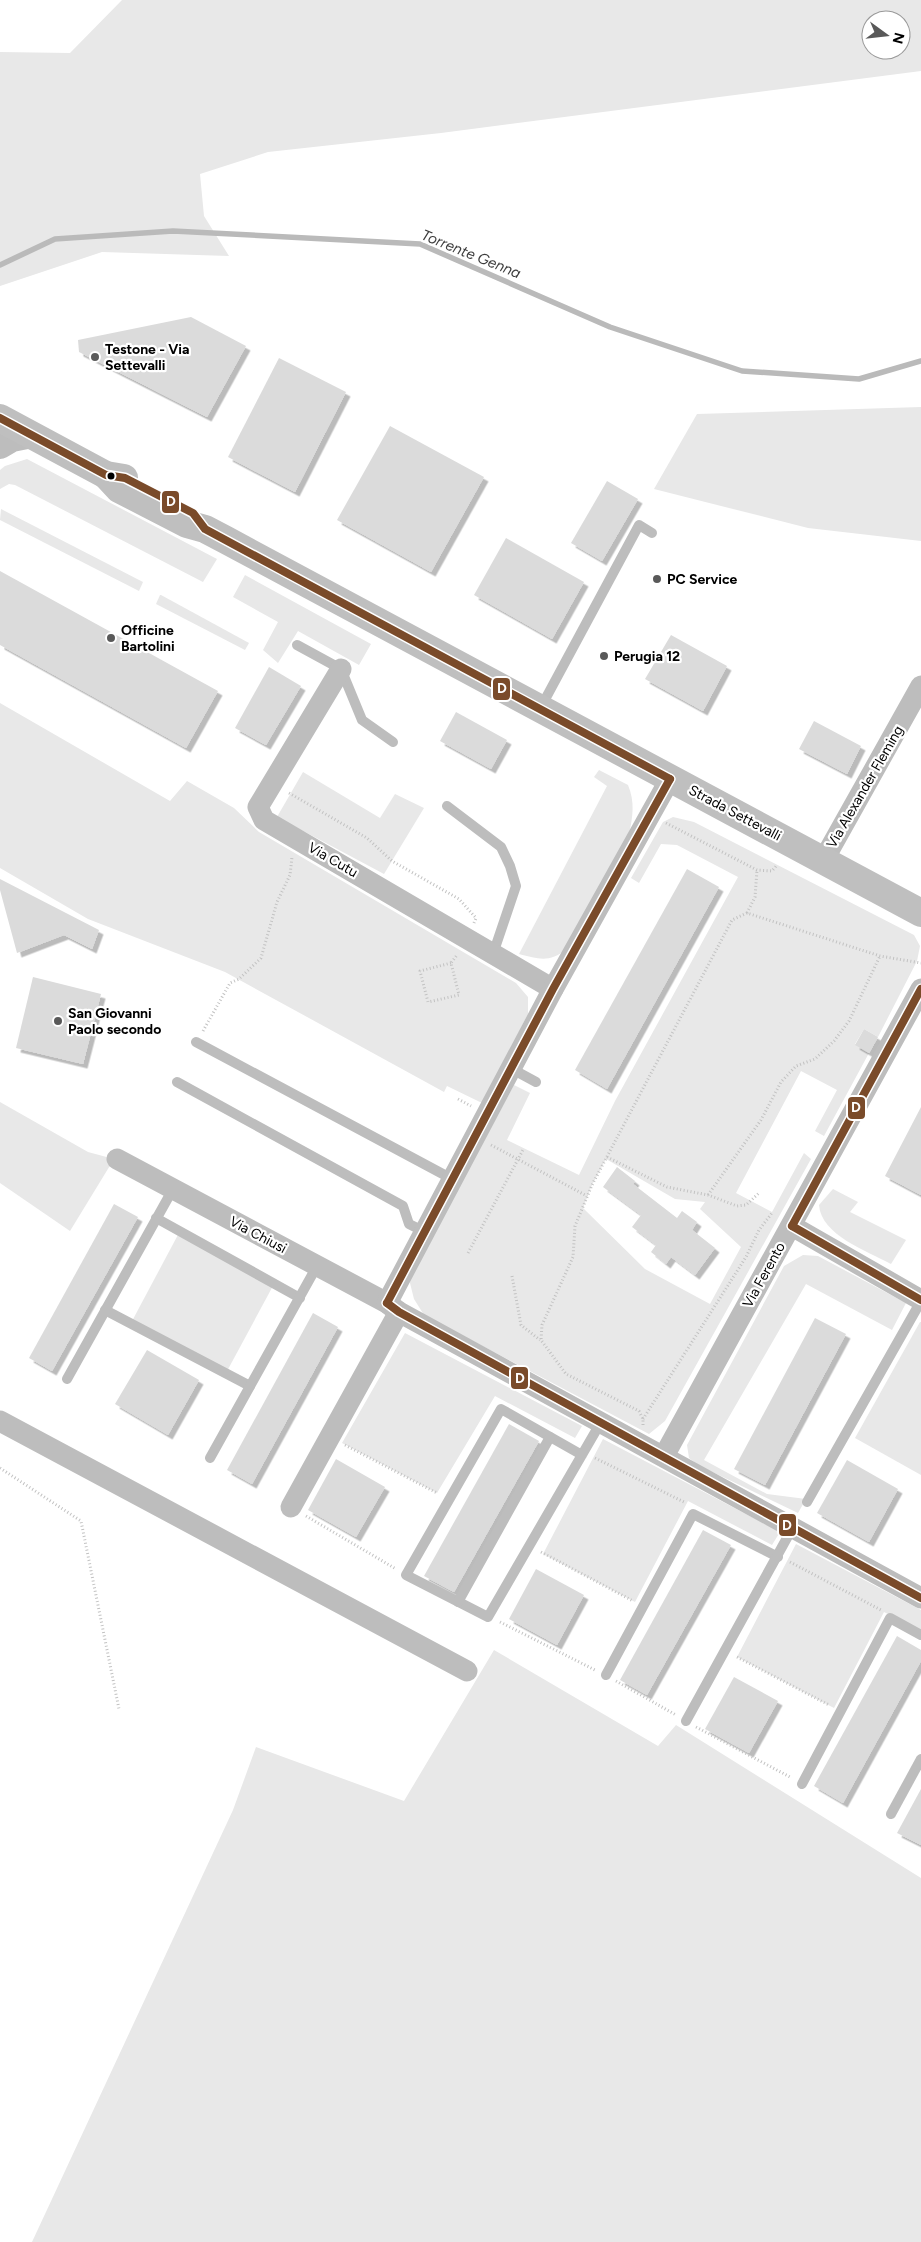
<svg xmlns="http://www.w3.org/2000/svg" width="921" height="2242" viewBox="0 0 921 2242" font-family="Figtree,sans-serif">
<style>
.green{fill:#e8e8e8;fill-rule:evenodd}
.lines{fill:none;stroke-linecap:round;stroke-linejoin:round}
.stream{stroke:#bababa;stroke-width:5.5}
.building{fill:#dbdbdb;filter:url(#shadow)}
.path{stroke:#c2c2c2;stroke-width:3;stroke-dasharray:1 2.5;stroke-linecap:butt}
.service{stroke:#bdbdbd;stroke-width:10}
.minor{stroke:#bdbdbd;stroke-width:21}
.tertiary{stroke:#bdbdbd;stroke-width:26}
.secondary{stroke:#bfbfbf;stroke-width:28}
.bus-1-casing{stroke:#fff;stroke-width:11}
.bus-1{stroke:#7a4b2a;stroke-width:8}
.poi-dot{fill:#595959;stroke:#fff;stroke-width:2}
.bus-dot{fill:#000;stroke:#fff;stroke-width:2}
.labels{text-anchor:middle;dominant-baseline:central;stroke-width:4.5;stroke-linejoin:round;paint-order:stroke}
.poi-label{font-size:14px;font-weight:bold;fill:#000;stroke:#fff;text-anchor:start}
.street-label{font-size:14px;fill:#000;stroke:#fff}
.water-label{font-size:15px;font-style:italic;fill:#3d3d3d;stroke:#fff}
.line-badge{stroke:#fff;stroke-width:2}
.badge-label{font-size:14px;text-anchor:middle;font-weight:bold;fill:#fff}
</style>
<defs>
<filter id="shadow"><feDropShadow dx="4.5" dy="4.5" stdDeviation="0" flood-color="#0004"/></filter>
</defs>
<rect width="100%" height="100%" fill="#fff"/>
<g class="green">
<path d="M122,0H921V71L441,133L268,152L200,174L204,216L229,256L102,252L0,286V52L70,53ZM871,20H901V50H871Z"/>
<polygon points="921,407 921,541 808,528 654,489 697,414"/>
<polygon points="27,459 217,559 203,582 15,485 9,484 0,489 0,470 5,466"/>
<polygon points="1,509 143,582 139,591 0,520"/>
<polygon points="245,575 371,644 359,665 298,631 278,663 263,650 278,622 233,597"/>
<polygon points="160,595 161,595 249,643 245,650 156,604"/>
<polygon points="0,703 170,801 187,781 234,808 259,832 516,983 528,997 528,1014 482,1103 447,1086 444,1092 225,972 88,919 0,868"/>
<path d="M599,770L628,785C635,802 633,816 629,834L567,949C549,963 539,959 519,954L607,786L594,777Z"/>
<polygon points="303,772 380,818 395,794 424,808 384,874 277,817"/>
<path d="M673,817L694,822L914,935L920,946L917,961L878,1037L864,1029L855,1044L869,1053L824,1136L815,1131L837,1090L801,1071L736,1193L772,1212L804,1153L811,1159L665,1421L649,1434L424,1315L414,1299L409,1279L514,1085L530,1093L507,1140L579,1175L615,1101L738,877L677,845L661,844L639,883L631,878L663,822ZM606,1159L675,1199L705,1202L700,1209L741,1247L710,1304L645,1269L583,1208L592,1185Z"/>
<polygon points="0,1102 88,1152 114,1159 70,1231 0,1183"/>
<path d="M833,1189L858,1202L850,1212L906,1240L891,1264C867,1251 821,1235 819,1205Z"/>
<polygon points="180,1231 274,1284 226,1373 131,1323"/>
<polygon points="803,1255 818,1256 906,1303 892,1330 806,1284 704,1460 767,1494 806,1499 798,1513 698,1465 689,1458 687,1445 784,1266"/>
<polygon points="920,1322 921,1322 921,1475 855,1438"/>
<polygon points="405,1333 582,1426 575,1438 495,1396 437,1493 342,1443"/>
<polygon points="603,1439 780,1532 772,1545 688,1501 635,1602 543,1554"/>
<polygon points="796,1544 921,1610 921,1631 884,1612 834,1708 737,1657"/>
<polygon points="494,1650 658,1746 676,1725 921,1878 921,2242 32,2242 233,1810 256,1747 404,1801"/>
</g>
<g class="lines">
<polyline class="stream" points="0,265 55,239 173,231 420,244 610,327 742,371 859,379 921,361"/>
</g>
<g class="building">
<polygon points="191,317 246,346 207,417 79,352 78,340"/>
<polygon points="279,358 346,392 295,492 228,457"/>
<polygon points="390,426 484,477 431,572 337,520"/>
<polygon points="607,481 638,499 602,561 571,543"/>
<polygon points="506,538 584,582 552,639 474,595"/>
<polygon points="0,571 218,691 186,748 0,645"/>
<polygon points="671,635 727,666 703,711 645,679"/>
<polygon points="269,667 301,686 266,745 235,728"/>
<polygon points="456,712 507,740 491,769 440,741"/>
<polygon points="814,721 861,746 847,774 799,749"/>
<polygon points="687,869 719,887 607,1089 575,1070"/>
<polygon points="0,879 99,930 92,949 64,935 17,953 0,890"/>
<polygon points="33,977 101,994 83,1064 16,1048"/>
<polygon points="864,1029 878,1037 869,1053 855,1045"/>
<polygon points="921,1107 921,1195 885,1176"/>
<polygon points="617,1167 635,1181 633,1184 677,1218 682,1211 697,1222 692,1230 715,1248 695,1275 671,1257 666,1264 651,1252 656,1245 632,1227 641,1215 603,1187"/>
<polygon points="114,1204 138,1217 52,1371 29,1358"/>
<polygon points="313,1313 338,1327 252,1484 227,1470"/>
<polygon points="815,1318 846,1334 765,1485 734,1469"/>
<polygon points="147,1350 199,1380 168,1435 115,1404"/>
<polygon points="509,1424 539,1441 454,1592 424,1576"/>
<polygon points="336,1459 385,1487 356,1537 308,1510"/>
<polygon points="847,1460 898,1489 869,1542 817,1513"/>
<polygon points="703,1530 731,1545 647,1695 620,1680"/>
<polygon points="536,1569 584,1595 557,1645 509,1619"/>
<polygon points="897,1636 921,1650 921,1661 843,1803 814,1786"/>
<polygon points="734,1677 778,1701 749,1753 705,1729"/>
<polygon points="921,1789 921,1845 897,1833"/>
</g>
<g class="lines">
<g class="path">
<polyline points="289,793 367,838 392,861 459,899 476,918 474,923"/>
<polyline points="666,823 757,870 772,871 777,865"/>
<polyline points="747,913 755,897 757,870"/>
<polyline points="451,963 420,971 428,1002 459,995 451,963 457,955"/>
<polyline points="203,1031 230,983 239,979 261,958 277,902 290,875 292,857"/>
<polyline points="458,1099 471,1106"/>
<polyline points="491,1145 587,1196"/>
<polyline points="607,1157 667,1187 708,1195 737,1206 746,1205 759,1193"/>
<polyline points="708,1195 761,1120 781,1082 796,1066 815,1059 834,1041 849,1021 880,956"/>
<polyline points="468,1253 524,1148"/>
<polyline points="512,1276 521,1325 540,1340"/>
<polyline points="643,1419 746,1257 759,1230 772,1213"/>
<polyline points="643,1425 643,1419 639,1411 566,1374 541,1340 542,1325 573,1257 575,1226 592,1185 732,920 747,913 880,956 921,963"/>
<polyline points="345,1445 437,1493"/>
<polyline points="595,1458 686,1503"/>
<polyline points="0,1468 81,1521 119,1709"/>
<polyline points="306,1516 396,1569"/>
<polyline points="541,1552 633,1601"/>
<polyline points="790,1562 881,1610"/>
<polyline points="500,1622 595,1670"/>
<polyline points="737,1657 829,1705"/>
<polyline points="616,1681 676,1715"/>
<polyline points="696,1727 790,1777"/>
</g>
<g class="service">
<polyline points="297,645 341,669 362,720 393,742"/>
<polyline points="541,707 639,525 652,533"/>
<polyline points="447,806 501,847 510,866 516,886 493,954"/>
<polyline points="196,1042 454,1180"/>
<polyline points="512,1069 536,1082"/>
<polyline points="177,1082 403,1206 409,1224 425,1232"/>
<polyline points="156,1218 300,1298"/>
<polyline points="105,1310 250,1386"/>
<polyline points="67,1379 173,1189"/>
<polyline points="582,1455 501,1409 406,1575 488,1617 601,1422"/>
<polyline points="210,1458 317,1266"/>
<polyline points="807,1502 921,1301"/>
<polyline points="458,1602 550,1437"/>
<polyline points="606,1675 693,1514 778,1557"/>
<polyline points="686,1721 793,1527"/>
<polyline points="802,1784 890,1618 921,1635"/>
<polyline points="891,1814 921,1759"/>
</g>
<g class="minor">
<polyline points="341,669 258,807 264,820 553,989"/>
<polyline points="823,861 921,686"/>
<polyline points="117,1159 387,1303 399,1312 921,1598"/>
<polyline points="792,1226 921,1300"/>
<polyline points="387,1303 553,989 670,779"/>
<polyline points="0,1421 467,1671"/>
<polyline points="664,1456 921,989"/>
<polyline points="291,1507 399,1312"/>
</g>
<polyline class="tertiary" points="0,446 12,439 32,435"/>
<g class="secondary">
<polyline points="0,418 106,475 124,478"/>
<polyline points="106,475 119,489 187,524 205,529 226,540 921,913"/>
</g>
<g class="bus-1-casing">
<g id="bus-1">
<polyline points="0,418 106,475 125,478 193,513 205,529 670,779"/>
<polyline points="792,1226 921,989"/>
<polyline points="792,1226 921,1300"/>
<polyline points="387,1303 399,1312 921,1598"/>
<polyline points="387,1303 553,989 670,779"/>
</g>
</g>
<use href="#bus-1" class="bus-1"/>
</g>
<g class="poi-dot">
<circle cx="95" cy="357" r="5"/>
<circle cx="657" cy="579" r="5"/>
<circle cx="111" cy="638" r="5"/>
<circle cx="604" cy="656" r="5"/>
<circle cx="58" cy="1021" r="5"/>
</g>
<circle class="bus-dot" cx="111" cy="476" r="4.5"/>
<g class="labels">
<g class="poi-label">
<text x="105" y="349">Testone - Via<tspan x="105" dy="16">Settevalli</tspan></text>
<text x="667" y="579">PC Service</text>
<text x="121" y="630">Officine<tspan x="121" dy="16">Bartolini</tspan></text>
<text x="614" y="656">Perugia 12</text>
<text x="68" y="1013">San Giovanni<tspan x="68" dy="16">Paolo secondo</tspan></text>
</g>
<g class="street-label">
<text transform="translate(865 787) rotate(-60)">Via Alexander Fleming</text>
<text transform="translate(735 813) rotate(28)">Strada Settevalli</text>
<text transform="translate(333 860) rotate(30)">Via Cutu</text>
<text transform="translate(258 1235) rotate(28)">Via Chiusi</text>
<text transform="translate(764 1275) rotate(-61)">Via Ferento</text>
</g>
<g class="water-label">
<text transform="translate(471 254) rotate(22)">Torrente Genna</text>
</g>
</g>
<g class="line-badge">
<rect x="161" y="490" width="19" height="24" rx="5" fill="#7a4b2a"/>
<rect x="492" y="677" width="19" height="24" rx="5" fill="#7a4b2a"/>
<rect x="847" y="1096" width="19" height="24" rx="5" fill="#7a4b2a"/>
<rect x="510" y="1366" width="19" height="24" rx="5" fill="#7a4b2a"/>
<rect x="778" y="1513" width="19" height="24" rx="5" fill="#7a4b2a"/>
</g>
<g class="badge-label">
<text x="171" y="506">D</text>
<text x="502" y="693">D</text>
<text x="856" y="1112">D</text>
<text x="520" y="1383">D</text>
<text x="787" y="1530">D</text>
</g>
<g transform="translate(886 35) rotate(105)"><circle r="24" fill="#ffffff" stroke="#999999"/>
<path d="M0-4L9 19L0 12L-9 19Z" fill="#595959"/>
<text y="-8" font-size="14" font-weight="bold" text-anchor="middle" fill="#000000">N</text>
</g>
</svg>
